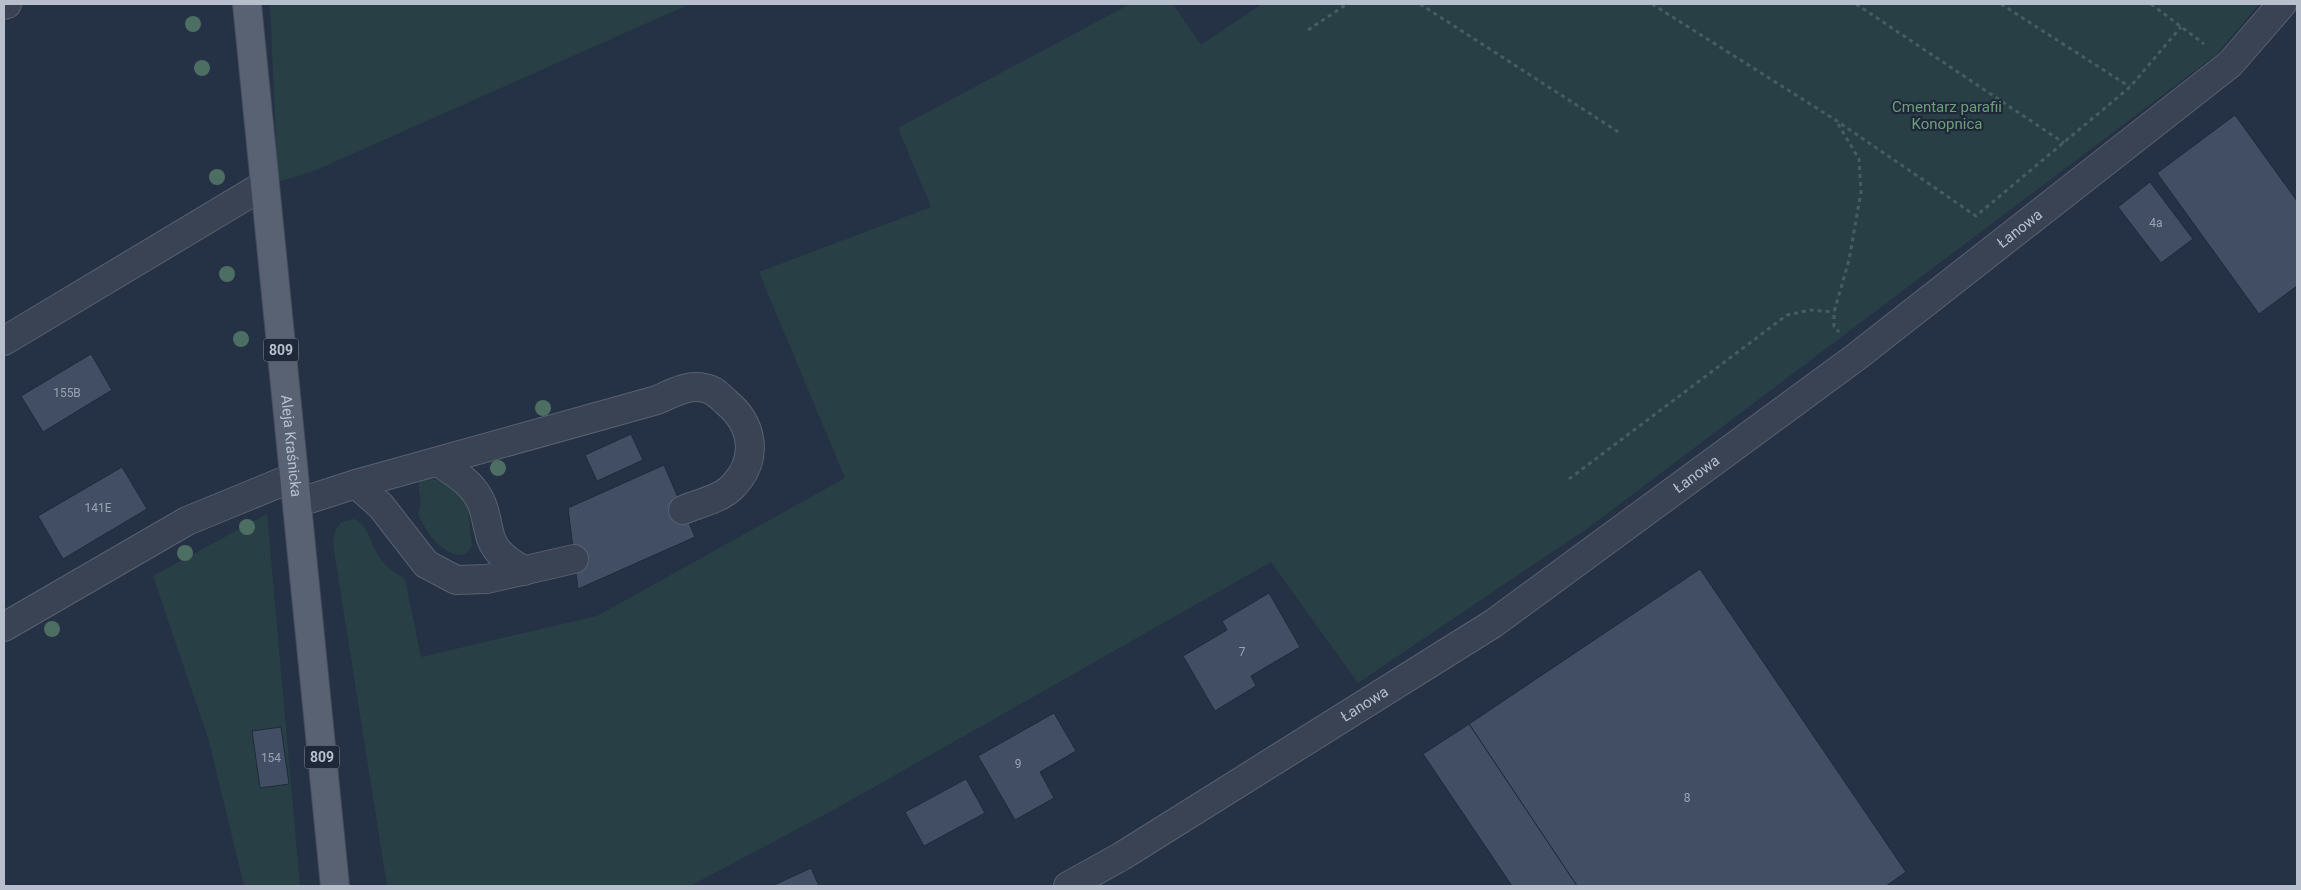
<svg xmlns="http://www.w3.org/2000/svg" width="2301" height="890" viewBox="0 0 2301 890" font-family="Roboto,sans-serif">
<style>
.green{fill:#284045}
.building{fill:#424e64;stroke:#212a3b}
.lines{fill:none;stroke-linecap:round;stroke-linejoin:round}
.minor-casing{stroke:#586171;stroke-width:30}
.major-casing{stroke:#444c5d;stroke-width:30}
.path{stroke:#465d61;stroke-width:3;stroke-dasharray:4 4;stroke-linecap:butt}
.minor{stroke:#3a4353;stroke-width:28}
.major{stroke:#586273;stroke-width:28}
.tree{fill:#4d6e62}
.labels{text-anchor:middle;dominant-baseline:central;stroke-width:4.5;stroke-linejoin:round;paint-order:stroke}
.number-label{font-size:12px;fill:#9aa3b3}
.shield{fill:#1f2839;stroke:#8992a1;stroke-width:1}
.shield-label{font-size:14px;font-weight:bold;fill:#b7bfcd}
.park-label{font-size:15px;fill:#6d9f7b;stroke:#1f2839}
.street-label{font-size:15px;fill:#b7bfcd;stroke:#1f2839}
</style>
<rect width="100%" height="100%" fill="#253144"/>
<g class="green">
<polygon points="270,4 690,4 316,170 278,182"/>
<path d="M1130,4H1173L1201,45L1262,4H2259L2217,54L1592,525L1358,683L1271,562L837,808L690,886H387L333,544L335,531L341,522L355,519C370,529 369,540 378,555C384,566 394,572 405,579L421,657L597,616L845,478L759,272L931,207L898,128Z"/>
<path d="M429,478L450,484L467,498L472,546L468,552L462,555C439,553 426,532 418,513C424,498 417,495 419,482Z"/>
<polygon points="267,514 300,886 244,886 209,741 153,576"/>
</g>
<g class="building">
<polygon points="2235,115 2297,201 2297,286 2259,314 2157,173"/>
<polygon points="2150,182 2193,239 2161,263 2118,207"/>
<polygon points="91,354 112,390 43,432 21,396"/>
<polygon points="631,434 643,460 597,481 585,455"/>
<polygon points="664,465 695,537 578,589 568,508"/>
<polygon points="122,467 147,509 63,559 38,516"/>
<polygon points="1700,569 1906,872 1886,886 1577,886 1469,724"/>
<polygon points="1269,593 1300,647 1251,676 1256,686 1215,711 1183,656 1227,630 1222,621"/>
<polygon points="1054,713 1076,751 1040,772 1054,798 1015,820 978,756"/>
<polygon points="1469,724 1577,886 1512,886 1423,754"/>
<polygon points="281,727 289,784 260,788 252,731"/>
<polygon points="966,779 985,813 924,846 905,812"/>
<polygon points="811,868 819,886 772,886"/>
</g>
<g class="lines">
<g class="minor-casing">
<g id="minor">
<polyline points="4,5 7,4"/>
<polyline points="4,341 264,185"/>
<path d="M438,462C453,472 470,481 479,498C485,508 486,520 489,531C492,551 508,561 524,571"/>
<polyline points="356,484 381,506 426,564 456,580 487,579 574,559"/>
<path d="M297,503L356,484L657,400C671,394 688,384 704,388C713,389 720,396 726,402C753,424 759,458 734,485C722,499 699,503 683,510"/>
<polyline points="4,627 187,521 294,477"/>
<path id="s1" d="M1068,886L1122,856L1494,623L1856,357L2230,64L2282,4"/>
</g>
</g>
<g class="major-casing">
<g id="major">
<path id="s2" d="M247,4L335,886"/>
</g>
</g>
<g class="path">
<polyline points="1420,4 1620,133"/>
<polyline points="1652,4 1837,121 1976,216 2130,87 2181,27"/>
<polyline points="1856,4 2064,143"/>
<polyline points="2001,4 2130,87"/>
<polyline points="2151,4 2204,44"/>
<polyline points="1308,30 1347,4"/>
<polyline points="1838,124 1859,159 1861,192 1849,260 1834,312 1834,326 1839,332"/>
<polyline points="1569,479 1787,315 1810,310 1834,312"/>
</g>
<use href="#minor" class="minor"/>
<use href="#major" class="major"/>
</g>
<g class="tree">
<circle cx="193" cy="24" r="8"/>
<circle cx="202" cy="68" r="8"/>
<circle cx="217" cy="177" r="8"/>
<circle cx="227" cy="274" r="8"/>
<circle cx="241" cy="339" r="8"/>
<circle cx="543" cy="408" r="8"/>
<circle cx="498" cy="468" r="8"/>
<circle cx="247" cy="527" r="8"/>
<circle cx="185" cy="553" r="8"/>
<circle cx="52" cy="629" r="8"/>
</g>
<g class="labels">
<g class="number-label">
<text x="2156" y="223">4a</text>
<text x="67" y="393">155B</text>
<text x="98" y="508">141E</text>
<text x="1242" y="652">7</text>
<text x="271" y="758">154</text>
<text x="1018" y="764">9</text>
<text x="1687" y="798">8</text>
</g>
<g class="shield">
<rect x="263.5" y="338.5" width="35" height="23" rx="4"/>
<rect x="304.5" y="745.5" width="35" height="23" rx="4"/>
</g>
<g class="shield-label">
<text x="281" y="350">809</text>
<text x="322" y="757">809</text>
</g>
<g class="park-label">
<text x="1947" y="107">Cmentarz parafii<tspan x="1947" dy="17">Konopnica</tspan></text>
</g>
<g class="street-label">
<text stroke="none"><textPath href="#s1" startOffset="1158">Łanowa</textPath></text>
<text stroke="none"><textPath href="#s2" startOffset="444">Aleja Kraśnicka</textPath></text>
<text stroke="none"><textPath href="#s1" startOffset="752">Łanowa</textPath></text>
<text stroke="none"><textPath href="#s1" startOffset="348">Łanowa</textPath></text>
</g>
</g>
<rect width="2301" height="890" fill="none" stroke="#b7bfcd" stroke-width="10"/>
</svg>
